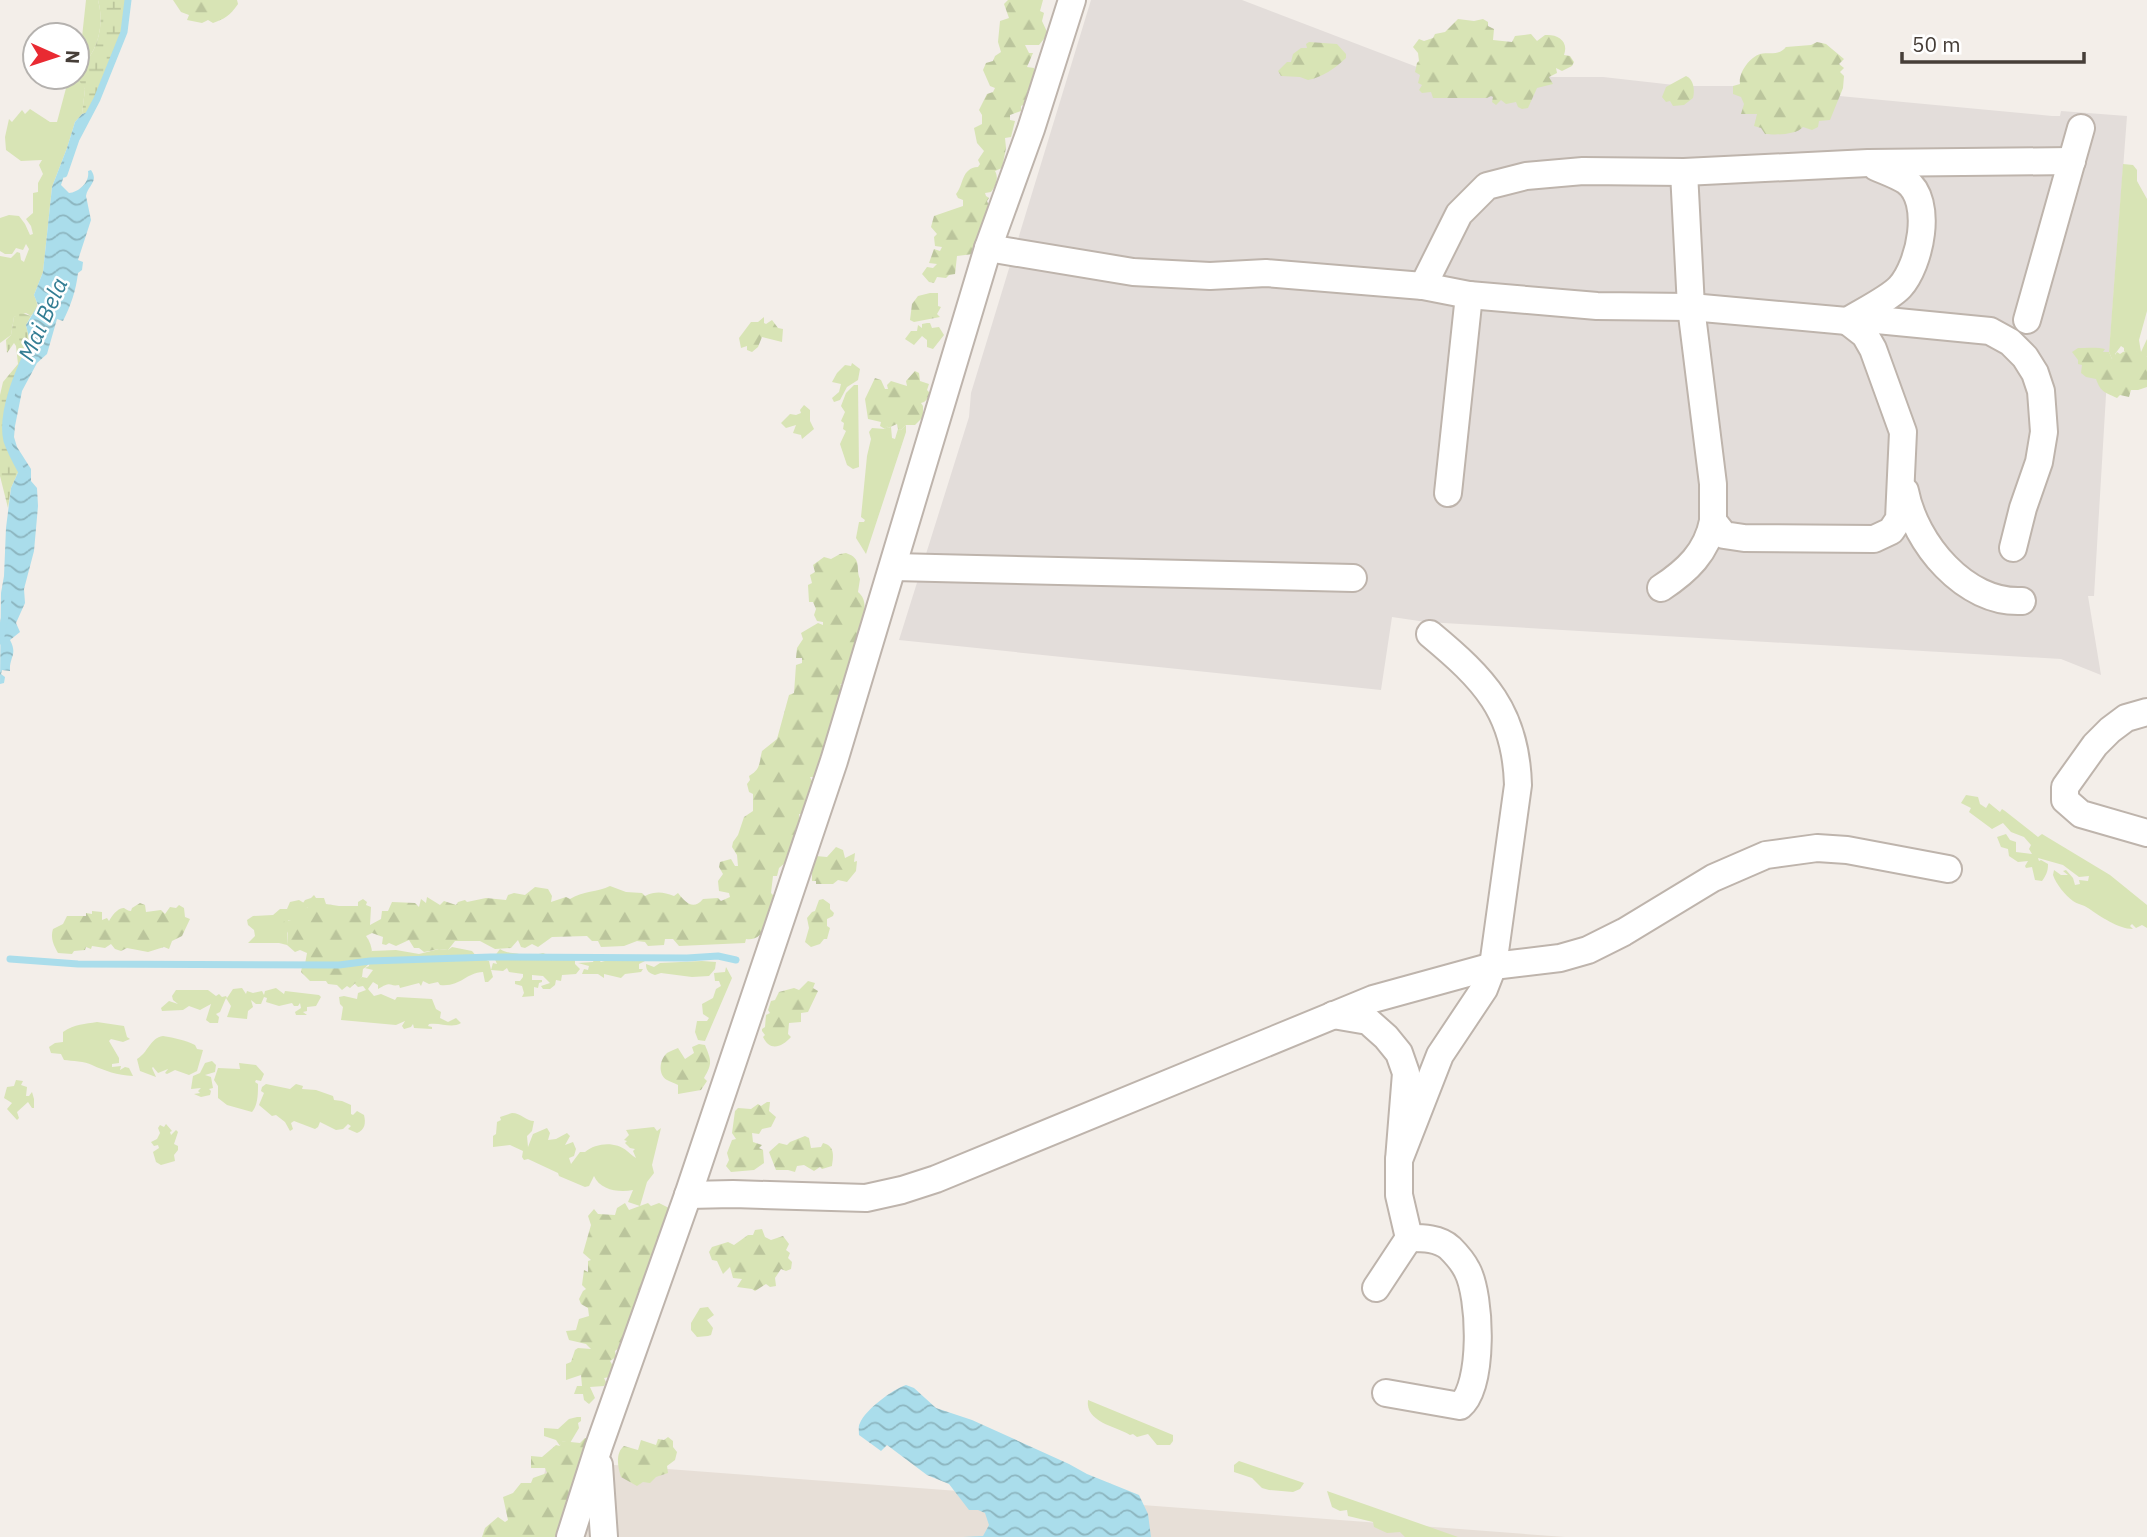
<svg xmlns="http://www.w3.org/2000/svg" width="2147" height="1537" viewBox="0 0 2147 1537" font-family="'IBM Plex Sans',sans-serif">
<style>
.residential{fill:#e7dfd7}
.industrial{fill:#e3ddda}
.green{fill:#d8e4b5}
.forest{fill:url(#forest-firs)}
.wetland{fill:url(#wetland-marsh)}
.water{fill:url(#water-waves)}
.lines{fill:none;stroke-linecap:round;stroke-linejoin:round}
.stream{stroke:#aaddeb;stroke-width:7}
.minor-casing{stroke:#beb4ac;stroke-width:30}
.minor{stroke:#fff;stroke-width:26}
.labels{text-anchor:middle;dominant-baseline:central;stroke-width:5;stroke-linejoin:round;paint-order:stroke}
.water-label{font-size:23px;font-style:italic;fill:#337d93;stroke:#fff}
</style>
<defs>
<pattern id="forest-firs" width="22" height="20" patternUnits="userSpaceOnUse" patternTransform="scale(1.75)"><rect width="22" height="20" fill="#d8e4b5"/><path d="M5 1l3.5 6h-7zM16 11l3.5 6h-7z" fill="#bbc59c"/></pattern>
<pattern id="wetland-marsh" width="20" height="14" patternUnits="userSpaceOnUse" patternTransform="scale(1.75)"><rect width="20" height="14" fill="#d8e4b5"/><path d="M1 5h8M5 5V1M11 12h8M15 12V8" fill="none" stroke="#bbc59c"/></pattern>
<pattern id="water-waves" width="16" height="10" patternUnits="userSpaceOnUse" patternTransform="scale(1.75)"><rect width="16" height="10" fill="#aaddeb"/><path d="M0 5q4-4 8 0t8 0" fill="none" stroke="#8cb5bf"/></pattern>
</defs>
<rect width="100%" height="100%" fill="#f3eee9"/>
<polygon class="residential" points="548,1460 1565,1537 527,1537"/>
<polygon class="industrial" points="1091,0 1242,0 1417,67 1553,77 1603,77 1683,86 1733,86 2052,116 2060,116 2061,111 2127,116 2106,395 2094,596 2088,596 2101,675 2061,659 1426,622 1392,617 1381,690 899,640 969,417 971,393"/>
<g class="green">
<path d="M86,0H98C103,17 101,40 90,56C87,59 81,63 77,67V42L82,37Z"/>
<path d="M77,72L85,89L82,114L75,122L67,148L52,187L43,272L34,295C38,304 39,308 31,316L26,313L14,317L11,335L0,343V256L11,258L17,252L20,253L21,260L24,262L29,249L26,244L23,250L16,248L12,254H5L0,251V218L9,215L19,216L25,224L30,235L33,234L31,226L26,219L33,213V193L38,192V183L43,174L39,165L42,160L21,161L6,150L5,137L9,119L12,122L22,110L25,114L30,109L50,122H57L69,77H77Z"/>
<polygon points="2123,164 2133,165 2137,170 2137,181 2147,199 2147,311 2139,340 2141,352 2147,339 2147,357 2135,351 2124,351 2124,348 2121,346 2115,354 2115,358 2112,359 2109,352"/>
<polygon points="927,323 930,323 932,328 939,327 944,335 933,349 927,347 927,340 922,336 914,345 905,339 911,331 917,331 918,325 922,328 922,324"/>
<polygon points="852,363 860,369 858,380 847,387 840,400 834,402 832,398 839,392 841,384 832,382 837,373 845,365 851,366"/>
<polygon points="854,385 858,385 859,467 853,469 847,465 840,444 846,431 843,429 844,423 841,421 845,412 841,406 846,393"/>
<polygon points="804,405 810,410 810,421 814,429 802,439 801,435 793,433 796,425 786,428 781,423 790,414 796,415 801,413 800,410"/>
<polygon points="887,425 888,428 891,427 892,438 895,439 898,429 901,430 906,425 906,432 866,554 856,538 859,522 864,522 865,520 861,517 867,456 871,439 869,432 872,428 885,429"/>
<path d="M1966,795L1978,797L1980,804L1986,808L1989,803L2000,812L2002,809L2005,811L2038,837L2042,834L2110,875L2147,905V928L2142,925L2136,928L2132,924L2130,926L2133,929C2118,929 2100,916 2088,908C2084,905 2077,904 2073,901C2065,895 2056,884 2053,875L2054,870L2061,875H2068L2063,871L2066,870L2073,878L2075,885L2080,884L2079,880L2088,881L2089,876L2079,877L2063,865L2038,858L2039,861L2041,860L2048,864C2048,872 2046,875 2042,881L2035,880L2032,867L2026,868L2025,866L2028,861L2018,862L2009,856L2008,849L2001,847L1997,837L2006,834L2010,840L2016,842V852L2032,854L2029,849L2031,845L2024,837L2011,832L2003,823L1992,829L1969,812L1971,808L1961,803Z"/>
<polygon points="299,900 309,906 292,920 288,920 287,945 279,943 248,943 255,936 254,930 248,925 247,920 253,916 273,915 280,909 287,909 290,902"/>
<path d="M452,947L472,951L477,957L489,961L491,970L493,963L497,964L494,957L500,949C509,955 517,951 526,957L543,953C553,958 565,957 575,960V964L580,969L576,974L562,975L561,981L556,980L555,985L550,989H543L541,986L550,983L543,976L532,975V980H542V982L539,983L538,988L534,987V996L522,997L524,993L522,986L515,984V981H520L523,977V974L509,972L507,968L503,971L491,970L493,977L488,982H485L483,972C465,973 461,987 440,985L438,982L429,984L423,981L421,986L419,983L400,988L399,985C388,987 393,980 378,989V985L373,982L368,989L374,996L381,994L395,1000L397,997L432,999L436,1009L441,1012L440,1018L448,1022L456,1018L461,1023C451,1029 441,1022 429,1024L428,1026L432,1027V1029L414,1028L413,1024L411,1027L404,1029L402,1026L405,1021L396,1025L341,1020L343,1007L340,1004L339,997L344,996L357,999L358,993L366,990L363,986L358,987L354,983L362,977L367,978L373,970L365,968L369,966L372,951L396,950L419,954L439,949L448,950Z"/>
<polygon points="595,957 601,962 620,957 640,957 645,961 639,964 639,969 643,969 641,972 625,974 621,978 604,974 604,978 598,974 582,974 584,969 588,970 589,966 578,963 593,962"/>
<path d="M702,961L716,962L715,969L709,976L692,977L661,973L655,975C649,973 646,971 646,964L654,967L660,963Z"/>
<polygon points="726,967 732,978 705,1041 698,1040 695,1032 697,1021 707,1021 709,1018 703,1014 702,1004 713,998 716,989 721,986 719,981 715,981 714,973 725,972"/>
<polygon points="242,988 246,994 247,991 253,993 262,991 264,995 265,991 276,988 284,994 285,991 319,995 321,997 316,1006 307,1007 307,1011 303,1012 307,1015 296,1015 295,1012 301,1008 300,1003 298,1006 294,1006 292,1003 279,1006 266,1002 267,998 264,997 261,1004 256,1004 251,1000 253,1007 248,1011 247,1019 227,1017 231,1006 226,998 220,1012 216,1014 219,1017 218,1023 210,1023 206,1020 211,1004 200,1010 189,1006 183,1010 162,1011 161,1008 169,1001 178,1004 173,1000 172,996 176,990 208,990 216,996 219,994 222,997 226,996 227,998 233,989"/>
<path d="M97,1022L124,1026L127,1037L130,1039L123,1042L111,1039L109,1041L119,1058V1063L112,1064V1067L121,1066L120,1070L125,1067L129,1068L133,1076C117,1075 105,1071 92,1065C85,1061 72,1061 64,1060L61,1054L51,1053L49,1047L55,1043L63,1042V1032C75,1024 85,1024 97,1022Z"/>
<path d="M163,1036C175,1038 185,1040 195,1045L197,1049L203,1050L197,1071L189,1075L175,1070L167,1074L165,1073L168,1069L158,1073L153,1067L152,1068L156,1077L140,1071L137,1059C148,1053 150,1038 163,1036Z"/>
<polygon points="212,1061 216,1065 215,1072 205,1075 211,1077 213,1088 209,1089 211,1091 210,1095 201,1097 194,1094 200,1093 198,1091 201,1088 191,1089 193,1076 200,1073 205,1063"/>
<path d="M239,1063L256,1065L264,1074L261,1081L256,1080L255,1082L258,1084C258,1094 258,1105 252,1112L227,1105L218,1098V1086L214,1080L218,1068L240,1069Z"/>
<polygon points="16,1080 23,1081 21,1085 27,1087 26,1096 29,1096 32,1092 34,1099 34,1108 32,1108 28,1102 17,1112 19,1118 17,1120 7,1109 12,1103 4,1098 7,1087 14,1086"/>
<path d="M266,1084L290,1089L296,1084L303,1086L302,1089L316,1090L333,1096L334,1100L342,1101L351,1105V1114L353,1115L357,1111L364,1115C366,1123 365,1130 357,1133L348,1129L351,1126L348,1124L343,1129L336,1130L320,1122L318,1127L315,1129L294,1121L291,1123L293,1129L290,1131L285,1122L276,1115L272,1116L259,1105L264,1093L261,1091L262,1087Z"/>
<path d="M512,1113C521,1113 526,1121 534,1121L532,1131L527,1136L528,1147L533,1134L547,1128L550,1133L548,1140L556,1139L567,1133L570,1136L565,1145L573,1142L576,1149L574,1156L569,1158L571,1164L580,1152H585C596,1143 615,1141 627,1151C630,1153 632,1156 636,1158L633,1151L635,1149L630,1148L625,1143L627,1141L624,1140L629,1135L626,1130L654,1127L657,1131L661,1128L652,1165L654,1173L647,1182L640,1206L628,1202L633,1190C619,1193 600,1190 594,1176L589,1186L585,1187L559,1176L558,1173L528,1159L524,1160L522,1157L523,1151L510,1145L493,1147V1136L496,1134L497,1122L501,1120L500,1117Z"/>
<polygon points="166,1124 172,1131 170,1132 171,1135 176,1130 178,1132 174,1144 178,1146 178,1150 174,1155 175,1161 161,1165 156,1162 153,1152 159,1148 158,1145 154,1146 151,1142 157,1139 160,1133 158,1128 160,1125 164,1127"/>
<polygon points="708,1307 714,1315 707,1320 713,1328 711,1335 708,1336 697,1337 691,1330 691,1323 700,1308"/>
<path d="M1088,1400L1173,1435V1441L1170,1445H1157L1148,1434L1137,1437L1133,1434L1130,1435C1115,1426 1085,1422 1088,1400Z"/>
<polygon points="577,1417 581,1417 581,1421 578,1423 579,1428 570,1443 562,1441 560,1446 556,1440 544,1436 544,1428 558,1429 569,1419"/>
<polygon points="1239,1461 1304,1483 1300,1489 1293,1492 1269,1490 1262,1488 1252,1478 1234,1472 1234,1465"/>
<polygon points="1327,1491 1458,1537 1405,1537 1400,1532 1387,1533 1374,1527 1373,1522 1348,1516 1347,1510 1340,1511 1332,1507"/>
</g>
<g class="forest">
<path d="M173,0H237L238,4C230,16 224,19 213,23L208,20L202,23L187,20L189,15L181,12Z"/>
<path d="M1008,0H1043L1040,11L1044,13L1042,21L1048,34L1039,45H1025L1029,53H1033L1027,67L1034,68L1035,79L1027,92L1029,97L1027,103L1021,106V111L1010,115V120L1015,121L1011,137L1005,138L1006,148L1002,168L995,171C999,178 996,186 991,192L985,193L986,196L989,198L987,201L989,206L984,216L989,218L985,231H979L973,254L957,256L955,274L949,275L946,278L937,277L934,283L929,282L922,274L927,267L933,268L937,264L929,263L934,249L940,251L942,247L935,246L934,237L937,234L931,227L934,216L963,206V200L958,198L956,194C964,185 961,168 978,167L980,164L978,160L984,151L977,143L974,128L982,124V115L979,110L987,94L993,92L995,88L990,86L983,70L986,63L993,61L995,56L1001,52L998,42L1000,21L1009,18L1004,4Z"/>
<path d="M1458,19L1474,21L1483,19L1488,22V26L1494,29L1493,40L1512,42L1515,36L1531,34L1537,41L1545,35C1558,34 1569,41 1564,55L1570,56L1574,62L1572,66L1562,71L1556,68L1557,73L1549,77L1553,84L1537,88L1528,108L1522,109L1518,107L1516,102L1506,104L1501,100L1496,105L1492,102L1493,97L1491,96L1487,98H1433L1431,92L1422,93L1419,90L1422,85L1418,83L1420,75L1415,72L1417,63L1419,61L1418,53L1413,47L1419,39L1424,41L1433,38L1435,34L1445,32Z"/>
<path d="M1309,42L1337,44L1346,54V58C1334,69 1323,77 1308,80L1300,77L1281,76L1278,71L1287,62H1291L1293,54L1301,48H1307L1306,44Z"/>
<path d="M1817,42L1826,44L1844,59L1839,64L1844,68L1840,72L1844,76L1843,88L1830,120L1819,121L1818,127L1812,130L1803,127C1796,135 1776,135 1765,134L1761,128L1754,126L1757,114H1741L1744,104L1741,97L1733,94V86L1740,84C1738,73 1750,57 1760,54C1770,52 1779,56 1786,47L1811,45Z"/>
<path d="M1686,76C1694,79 1695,91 1693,98L1684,105L1673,106L1670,101L1666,102L1662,97L1666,87Z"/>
<polygon points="930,293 938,293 938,306 941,307 937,314 940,317 914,322 910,320 912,304 918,296"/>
<polygon points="764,317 764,323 766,324 772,320 778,328 783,329 782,342 762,337 758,347 752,352 747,350 747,346 741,348 739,338 751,322 758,322"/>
<path d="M2078,348C2085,348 2099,347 2105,349L2103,352H2109L2112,359L2117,352L2120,354C2129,347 2140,351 2147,357V387L2138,390H2131L2129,397L2120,395L2117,398C2105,392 2101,393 2096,379L2086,377L2081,373L2082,365L2078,364V360L2072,352Z"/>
<polygon points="915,371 919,373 920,381 929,384 927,390 932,395 924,402 921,403 923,406 923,417 915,425 906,425 901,430 898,429 897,424 888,428 887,426 885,429 880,426 881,422 868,419 865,399 875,378 881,380 885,389 888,389 887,385 891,381 907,386 906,381"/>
<path d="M846,553C863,559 855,567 860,579L858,592C869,601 864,615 859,629L860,633L846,684H840L845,688L817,774L815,777H810L812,781L816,783L808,814H799L800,822L795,830L797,833L791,853L786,856V862L779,868L777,876H773L771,893L777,899C771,914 765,943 746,939L745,943L679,946L673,939H665L664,945L648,946L645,942L637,941L624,946L601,947L598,941H592L587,936L552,937L538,947L532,944L525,948L521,947L518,940L511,948L495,949L480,941H455L448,950L439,949L424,952L419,948H414L409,940L396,946L389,943L386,945L382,944L383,937L372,933L366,936C374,947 375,962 363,969L362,977L350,988L347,986L342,990L337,985L328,984L326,981H310L301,972L302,967L305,964L307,953L300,950L295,952L287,945L288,933L283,925L284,921L291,920L290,913H294L298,908L302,910L308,907L303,903L305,900L311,898L314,895L316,898H324L326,904L339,906H358V902L363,899L367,902L366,905L371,907L370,925L381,919L382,911H388L392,902L415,903L419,907L421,899L426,903L427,897L440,905L444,901L456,905L458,902L465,900L467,902L486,898L506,900L508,895L514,893L525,895L535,887L548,889L552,896L551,902L566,897L570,899C582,891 598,892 610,886L626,892L642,893L645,896C656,891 663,892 674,896L678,893C685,902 693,911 703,899L718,898L721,901L730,897L729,893L719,891L718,881L723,874L719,867L720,862L731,859L735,866H738L737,855L732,847L733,842L738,835L744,817L753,811V794L749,792L747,784L750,780L749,776C761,769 759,763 762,751L777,739L789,695L794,693L796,665L802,663V658H796L797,648L803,639L801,633L818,623L823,625V622L817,621L814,615L816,609L813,602H809L808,585L812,583L810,575L815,572L813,565L824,557L831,559L840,554Z"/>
<polygon points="836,847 843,850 845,858 855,853 854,862 857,861 856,871 847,882 838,880 833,884 816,884 816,881 812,881 812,872 809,869 816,856 827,857"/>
<polygon points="823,899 830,904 830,909 834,913 833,916 827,919 827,926 830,928 827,939 824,939 820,944 811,947 805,942 809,928 807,918 812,912 815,911 819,900"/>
<path d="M140,903L145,905L146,912L161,910L165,914L170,907L176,908L179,905L184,908L185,917L190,919L182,936L172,941L169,949L164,947L148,952L127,948L121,951L115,949L111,944L105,948L92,946L91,949L86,947L85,950L74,951L72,954L58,953C54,946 50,938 53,929L63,924L67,916H86V913L92,914V911L102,912V920L107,918L109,921C111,917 118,907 124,908C126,909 128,911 131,911L132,908Z"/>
<path d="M808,981L815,983L813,988L818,991L808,1012L801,1013V1022L789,1023L788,1034L791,1037C782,1047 770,1052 763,1037L765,1035L762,1031V1029L765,1027L766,1015L770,1013L768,1010L771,1001L775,1000L779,992L794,988L799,990Z"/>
<path d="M699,1044L705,1045C711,1060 713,1063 704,1078L707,1081L701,1090L678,1094V1085C675,1083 670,1082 667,1080C658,1075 659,1060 667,1053C670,1051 674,1050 678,1048L685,1059L694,1053L692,1047Z"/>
<polygon points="767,1102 770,1102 769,1111 776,1117 771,1127 762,1129 759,1134 752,1133 753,1142 762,1145 759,1148 763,1150 764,1163 754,1170 731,1172 726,1166 729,1160 727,1153 732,1140 736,1139 732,1133 735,1111 738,1108 751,1109 758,1104 761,1106"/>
<path d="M805,1136L809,1138L811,1148L821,1147L823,1143C836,1146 833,1158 832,1166L822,1169L820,1167L814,1171L804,1165L797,1166L795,1172L788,1170H776L769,1152L779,1143L787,1145L790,1142Z"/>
<polygon points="625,1203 629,1210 648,1203 651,1206 659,1203 669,1208 667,1213 672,1215 634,1318 628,1320 634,1323 623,1345 615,1351 616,1357 610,1361 613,1366 610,1377 604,1378 606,1382 604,1386 590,1387 595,1398 589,1404 584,1400 583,1394 574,1394 577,1386 582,1386 581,1375 566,1380 566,1364 571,1362 575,1350 578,1348 591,1349 586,1344 569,1340 566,1331 576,1330 579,1319 589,1316 588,1308 581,1304 579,1299 583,1291 586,1289 582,1285 584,1270 588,1272 588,1261 591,1260 583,1253 591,1225 588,1216 594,1209 598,1214 615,1215 617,1208"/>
<polygon points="762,1229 765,1237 771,1240 783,1236 789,1244 786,1250 790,1253 788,1258 792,1262 791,1269 786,1271 781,1269 775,1278 776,1286 770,1287 766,1284 755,1291 752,1289 737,1287 742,1279 733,1278 730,1267 723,1274 717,1261 712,1260 709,1252 712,1247 728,1242 734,1245 748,1235 753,1235 755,1230"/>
<path d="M668,1437L673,1441V1447L677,1452L675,1460L667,1466L668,1473L656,1477L650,1483L643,1482L637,1486L621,1477C618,1467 615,1453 624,1446L638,1450L641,1440L656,1445L658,1439L664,1440Z"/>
<polygon points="585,1438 590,1439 558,1537 482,1537 485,1528 498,1517 505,1522 508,1520 503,1497 513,1493 521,1483 531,1483 533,1478 547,1473 545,1468 531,1468 531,1456 542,1457 556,1445 560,1446 561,1441 580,1443"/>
</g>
<g class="wetland">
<path d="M98,0H128L124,32L91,111L82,114L85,89L80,82L77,67C81,63 87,59 90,56C101,40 103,17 98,0Z"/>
<polygon points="21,313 31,316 26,325 31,346 16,379 6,439 20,468 11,488 8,508 0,476 0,395 3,382 18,364 16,346 14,343 7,353 6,340 11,335 14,317"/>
</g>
<g class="water">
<path d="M91,111L76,139L61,185L69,193C79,192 90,182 88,171L91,170C99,182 88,185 86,196L91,220L78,260L83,262L82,270L78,273C76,290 71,305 63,321L57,319L47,354L37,363L22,391L15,426L14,437L17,447L31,469V481L37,488L38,506L34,551L24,589L25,603L16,623L20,632L10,640C18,655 9,657 10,671L2,670L1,674L5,677L4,683L0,684L1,593L4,576L6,528L11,488L20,468L6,439L5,419L16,379L31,346L26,325L38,305L34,295L43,272L52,187L67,148L75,122L82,114Z"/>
<path d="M906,1385L914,1388L936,1408L972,1420L1069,1464L1087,1474L1139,1495L1148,1514L1151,1537H963L983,1536L989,1525L985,1513L978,1510H969L949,1484L927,1475L887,1445L881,1451L859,1435C859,1431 858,1426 860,1423C865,1410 893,1389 906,1385Z"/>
</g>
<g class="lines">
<g class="stream">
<polyline points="64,174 76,139 97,99 124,32 128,0"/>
<path d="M24,476C18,465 11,453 7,441C0,412 20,369 32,343"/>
<polyline points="0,641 10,590"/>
<polyline points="10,959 78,964 339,965 370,961 491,957 687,958 718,956 736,960"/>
</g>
<g class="minor-casing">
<g id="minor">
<polyline points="1684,172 1691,307 1713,484 1713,521 1724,535 1744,538 1874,539 1891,531 1899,519 1903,432 1873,349 1865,335 1847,321"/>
<polyline points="988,248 1133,272 1210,276 1266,273 1423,286 1469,295 1597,306 1691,307 1847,321 1877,320 1990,331 2010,342 2025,357 2035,373 2041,391 2044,432 2039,462 2023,508 2013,548"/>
<polyline points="1423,286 1459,214 1487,186 1526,176 1583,171 1684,172 1868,163 2072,161"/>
<path d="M1849,320C1862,312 1890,298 1900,287C1920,265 1934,201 1906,181C1897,175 1885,171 1876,167"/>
<polyline points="2027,320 2081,128"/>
<path d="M1905,491C1915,543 1965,604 2022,601"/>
<polyline points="1448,493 1469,295"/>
<polyline points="894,567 1353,578"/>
<path d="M1661,588C1687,571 1707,552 1713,521"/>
<polyline points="2147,712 2126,718 2110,730 2095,745 2065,787 2065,800 2081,814 2147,833"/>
<polyline points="1333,1015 1368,1021 1386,1037 1399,1053 1406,1073 1399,1160 1399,1195 1409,1238 1376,1288"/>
<path d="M1399,1160L1440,1055L1484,989L1493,966L1518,785C1516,711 1484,679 1430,634"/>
<polyline points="688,1195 733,1194 866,1198 902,1190 936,1179 1373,999 1493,966 1560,958 1588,950 1624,932 1713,878 1766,855 1817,848 1847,850 1948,869"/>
<path d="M1386,1393L1460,1406C1484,1386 1481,1296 1467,1270C1463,1262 1456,1254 1450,1248C1439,1238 1423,1238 1409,1238"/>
<polyline points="599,1465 604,1537"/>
<polyline points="570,1537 599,1446 688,1195 834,761 988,248 1031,129 1072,0"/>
</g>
</g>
<use href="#minor" class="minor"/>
</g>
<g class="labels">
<g class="water-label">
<text transform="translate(42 319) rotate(-66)">Mai Bela</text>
</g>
</g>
<g transform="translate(56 56) rotate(93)"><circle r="33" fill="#ffffff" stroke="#b5b2af" stroke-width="2"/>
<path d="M0-5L12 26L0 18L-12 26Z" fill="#e92a32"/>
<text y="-10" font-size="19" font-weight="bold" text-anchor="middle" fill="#463e38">N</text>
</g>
<path d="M1902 52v10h182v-10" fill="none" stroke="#463e38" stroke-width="3.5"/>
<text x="1912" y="52" font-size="21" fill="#463e38" stroke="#ffffff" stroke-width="5" paint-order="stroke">50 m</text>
</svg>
